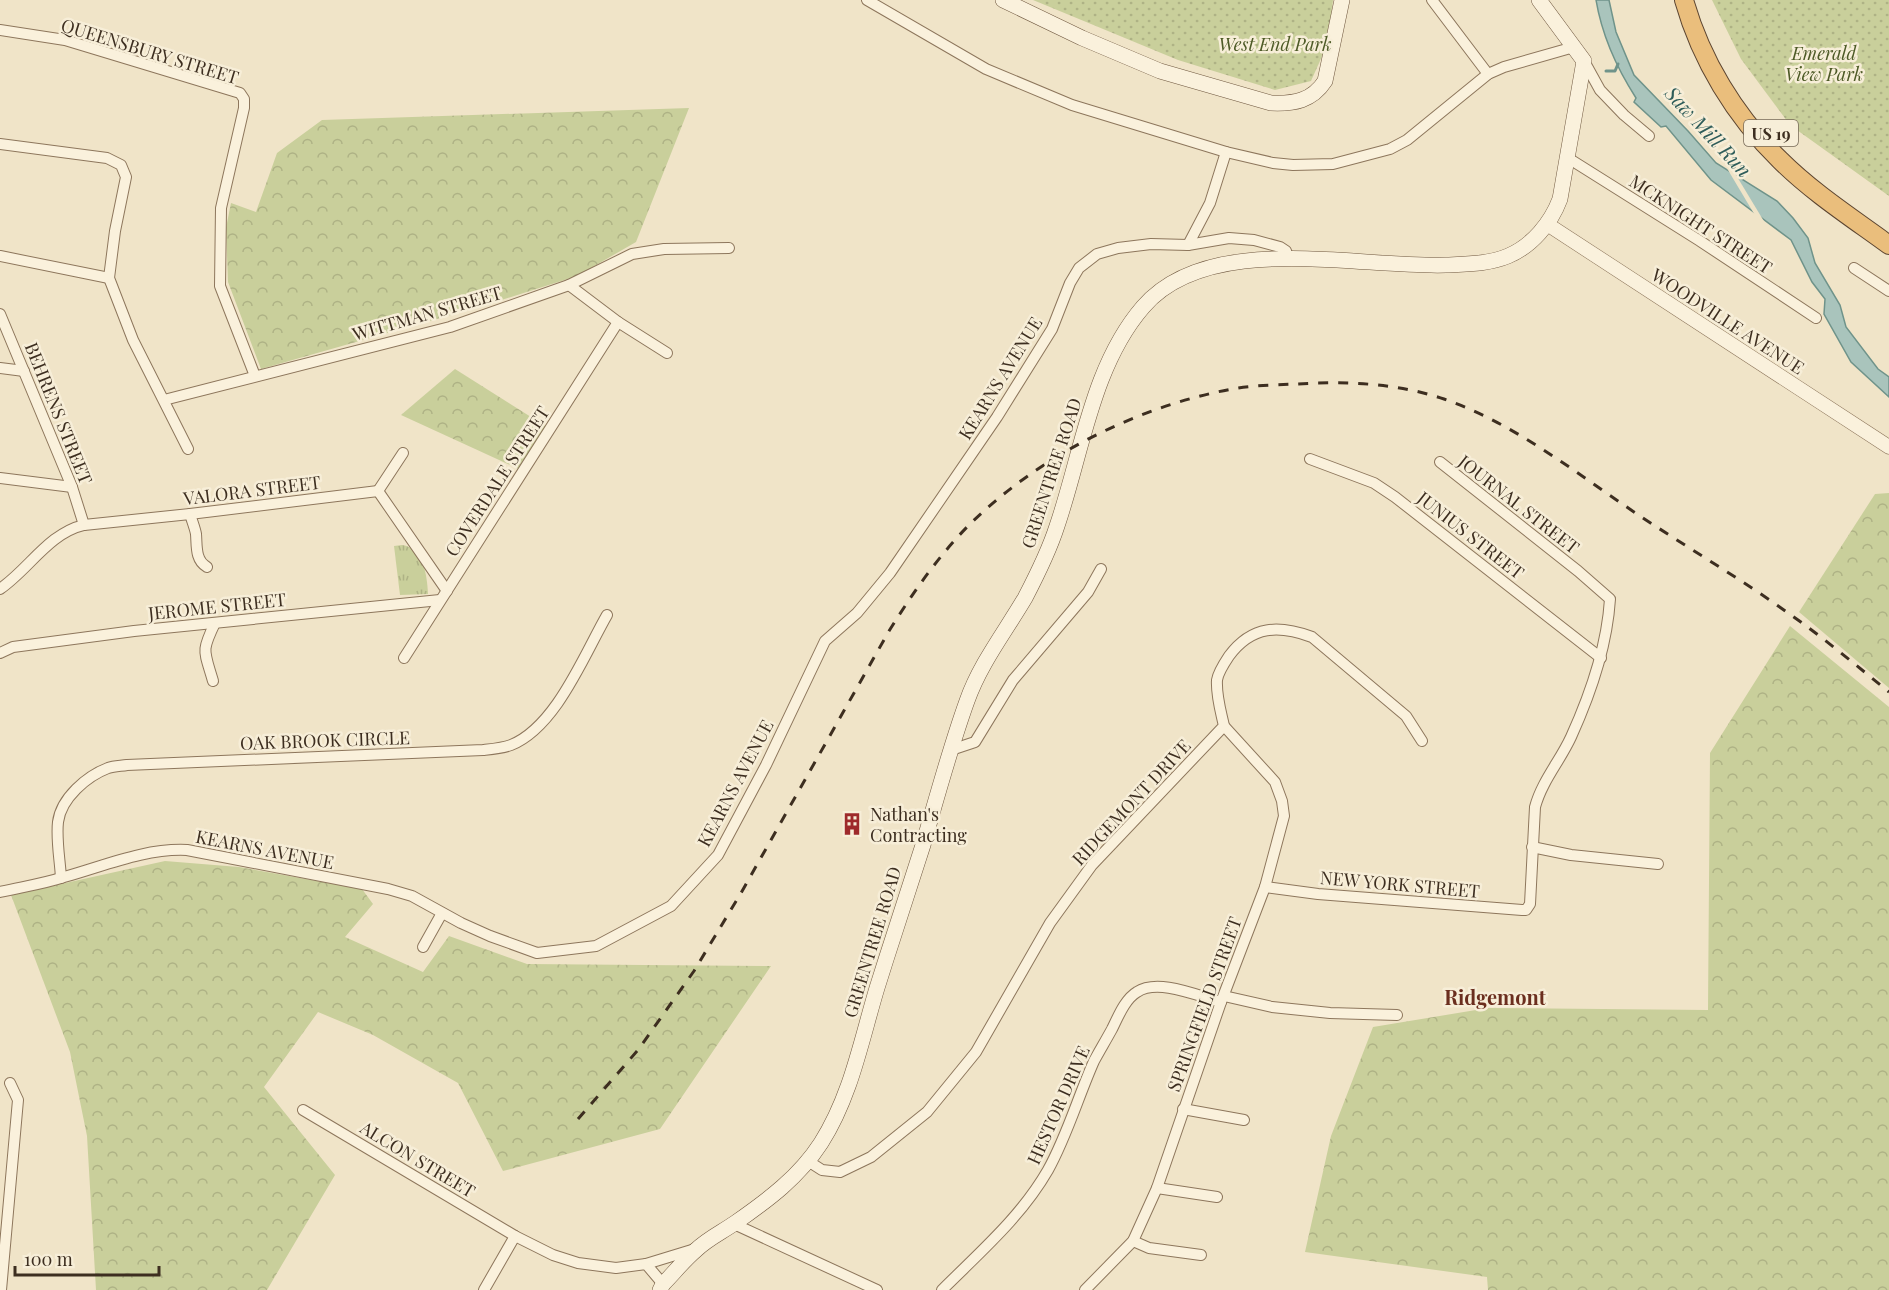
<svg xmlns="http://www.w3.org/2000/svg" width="1889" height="1290" viewBox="0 0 1889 1290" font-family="'Playfair Display',serif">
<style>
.grass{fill:url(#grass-tufts)}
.forest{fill:url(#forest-crowns)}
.park{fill:url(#park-dots)}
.water{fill:#a9c4bc;stroke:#6f938a;stroke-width:1.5}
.pier{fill:#f0e4c8}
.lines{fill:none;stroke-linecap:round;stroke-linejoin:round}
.stream{stroke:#6f938a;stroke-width:3}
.minor-casing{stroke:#8d765c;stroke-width:12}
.tertiary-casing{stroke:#8d765c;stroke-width:15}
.secondary-casing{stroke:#6f573f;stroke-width:16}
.trunk-casing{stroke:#5b4430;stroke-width:20}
.minor{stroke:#faf1dc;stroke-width:10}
.tertiary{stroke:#faf1dc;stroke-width:14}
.secondary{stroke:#faf1dc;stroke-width:15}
.trunk{stroke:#eabe7c;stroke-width:18}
.rail{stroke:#3d2e20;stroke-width:3;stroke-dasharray:10 10;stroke-linecap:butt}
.labels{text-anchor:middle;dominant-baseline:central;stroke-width:5;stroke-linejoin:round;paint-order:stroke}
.shield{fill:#f7eed8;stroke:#756857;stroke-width:1.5}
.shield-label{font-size:16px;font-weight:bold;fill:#3d2e20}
.park-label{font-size:18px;font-style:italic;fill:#4d5a26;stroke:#f7eed8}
.street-label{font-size:18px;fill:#3d2e20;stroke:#f7eed8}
.poi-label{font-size:18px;fill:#3d2e20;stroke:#f7eed8;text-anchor:start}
.water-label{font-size:20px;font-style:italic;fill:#2f5d5a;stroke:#f7eed8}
.neighbourhood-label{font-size:20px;font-weight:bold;fill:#6b2e1e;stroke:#f7eed8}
</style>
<defs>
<pattern id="grass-tufts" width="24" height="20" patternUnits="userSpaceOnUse" patternTransform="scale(1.5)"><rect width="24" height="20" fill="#c9cf9b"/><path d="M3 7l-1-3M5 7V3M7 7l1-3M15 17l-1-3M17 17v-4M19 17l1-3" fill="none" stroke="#aeb285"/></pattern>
<pattern id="forest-crowns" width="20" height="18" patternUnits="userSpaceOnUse" patternTransform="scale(1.5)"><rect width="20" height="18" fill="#c9cf9b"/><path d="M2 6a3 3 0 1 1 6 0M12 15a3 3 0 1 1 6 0" fill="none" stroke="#aeb285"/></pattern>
<pattern id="park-dots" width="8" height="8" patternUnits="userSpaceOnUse" patternTransform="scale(1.5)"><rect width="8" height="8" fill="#c9cf9b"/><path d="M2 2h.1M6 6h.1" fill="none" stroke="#aeb285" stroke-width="1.8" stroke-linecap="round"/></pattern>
</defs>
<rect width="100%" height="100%" fill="#f0e4c8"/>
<path class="grass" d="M402,545C424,548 427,576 428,594L400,595L394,546Z"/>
<g class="forest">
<polygon points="689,108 636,242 577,276 486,305 261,369 228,282 226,228 231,203 256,212 277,153 322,120"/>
<polygon points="455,369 550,429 523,471 401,415"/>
<polygon points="1889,493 1889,688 1799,612 1875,494"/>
<polygon points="1790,626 1889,707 1889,1290 1488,1290 1487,1277 1305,1252 1331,1136 1373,1027 1488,1008 1708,1010 1710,753"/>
<polygon points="165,861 239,867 362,889 373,904 345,937 423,972 449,936 527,964 771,966 660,1129 503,1171 458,1083 373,1035 318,1012 264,1087 335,1175 267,1290 96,1290 87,1136 70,1052 11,895"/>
</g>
<g class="park">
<polygon points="1033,0 1333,0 1328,43 1311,81 1275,90 1178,60"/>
<polygon points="1712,0 1889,0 1889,196 1790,125 1741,59"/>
</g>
<path class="water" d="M1596,0H1609L1616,32L1634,75L1688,131L1716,163L1777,201L1793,218L1808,238L1815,263L1840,305L1846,327L1878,369L1889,377V397L1851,362L1824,314L1825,299L1812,282L1791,240L1711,180L1666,126L1661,127L1634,102L1636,98C1616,67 1602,36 1596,0Z"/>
<polygon class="pier" points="1725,165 1733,170 1765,223 1756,217"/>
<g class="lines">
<polyline class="stream" points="1606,71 1615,71 1618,64"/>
<g class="minor-casing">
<g id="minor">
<polyline points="867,0 986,69 1072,105 1226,152 1273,163 1293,165 1333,164 1390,149 1407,140 1488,74 1504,67 1574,47"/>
<polyline points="1432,0 1488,74"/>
<polyline points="0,30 65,40 240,93 244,99 244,108 221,208 220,286 255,376"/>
<polyline points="1584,61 1600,90 1624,115 1649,136"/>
<polyline points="0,144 107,158 121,165 126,177 115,231 109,278 133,340 188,449"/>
<polyline points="1568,158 1700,241 1816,318"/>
<polyline points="1188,245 1210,203 1226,152"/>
<polyline points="0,256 109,278"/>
<polyline points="1854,268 1889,291"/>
<polyline points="569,285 618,322 667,353"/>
<polyline points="0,314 72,487 84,525"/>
<polyline points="0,368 24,371"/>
<polyline points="164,400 450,327 569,285 632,254 664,249 729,248"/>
<polyline points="1310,459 1374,483 1395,497 1601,658"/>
<polyline points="0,478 72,487"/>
<polyline points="378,491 447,591"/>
<polyline points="378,491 403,453"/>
<path d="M190,514C192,521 195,528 196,534C197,546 195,560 207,567"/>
<path d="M0,589C29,569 49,533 84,525L190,514L378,491"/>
<polyline points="0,653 13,647 134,631 440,600"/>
<polyline points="404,658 618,322"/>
<path d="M213,681C204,650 201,652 215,623"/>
<polyline points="951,750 975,742 1013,680 1088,592 1101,569"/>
<polyline points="1532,847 1571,855 1658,864"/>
<path d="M61,878C60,860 56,840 58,822C61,798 87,776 108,768C114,766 121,766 127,765L483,750C492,749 503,748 511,745C556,727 584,655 607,615"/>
<path d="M1265,887L1318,894L1522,910H1526L1530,904L1535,807C1542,781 1560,761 1571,737C1591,693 1607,647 1610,599L1578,571L1440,462"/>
<path d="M0,892C21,887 43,884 64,877C104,866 145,848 187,850L388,889L412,896L461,923L490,936L537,953L596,946L671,906L718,855L766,765L825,641L857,613L890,573L997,417L1052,329L1070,283L1079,268L1097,254L1118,248L1151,244L1188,245L1229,238L1254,240L1280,247L1286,251L1289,259"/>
<polyline points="423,947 442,913"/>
<polyline points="1224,996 1272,1007 1330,1013 1397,1015"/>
<polyline points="1183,1109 1244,1120"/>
<polyline points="303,1110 515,1236 553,1255 578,1263 616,1268 646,1264 663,1284"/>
<path d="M808,1161L822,1170L840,1172L871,1157L927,1112L976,1052L1050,923L1092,865L1224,726C1221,712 1216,696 1217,680C1218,673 1225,662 1229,656C1252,625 1279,625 1312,637L1406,716L1422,741"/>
<polyline points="1157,1188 1217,1197"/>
<polyline points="734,1224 877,1290"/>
<polyline points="1133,1241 1149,1248 1201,1255"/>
<polyline points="646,1264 695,1249"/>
<polyline points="1,1290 18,1100 10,1083"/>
<polyline points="484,1290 515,1236"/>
<path d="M942,1290C980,1252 1021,1217 1048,1170C1067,1136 1078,1097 1094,1061C1100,1050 1106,1040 1112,1029C1118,1017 1125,999 1137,992C1158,978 1198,996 1221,1002"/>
<polyline points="1085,1290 1133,1241 1157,1188 1221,1002 1265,887 1284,816 1282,801 1275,782 1224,726"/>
</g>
</g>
<g class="tertiary-casing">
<polyline id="tertiary" points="1547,224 1889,447"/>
</g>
<g class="secondary-casing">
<g id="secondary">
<path d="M1003,0L1082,38L1160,71L1271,103C1294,104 1312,101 1325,81L1342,0"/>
<path d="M660,1290L663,1284C674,1273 684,1260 696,1250C707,1239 722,1232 735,1223C768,1200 799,1177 821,1143C851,1096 861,1041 877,988C892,940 908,892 923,845C937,797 950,748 967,701C980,664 1005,632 1025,598C1037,575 1049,551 1057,526C1082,453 1092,366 1143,307C1208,231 1357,268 1446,265C1467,264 1489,264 1508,256C1532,246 1551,223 1560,199L1584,61L1539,0"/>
</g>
</g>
<g class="trunk-casing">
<path id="trunk" d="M1684,0C1701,60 1735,116 1780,160C1812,192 1852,218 1889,245"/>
</g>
<use href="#minor" class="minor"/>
<use href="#tertiary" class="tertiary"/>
<use href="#secondary" class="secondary"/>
<use href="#trunk" class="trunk"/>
<path class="rail" d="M578,1119L638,1050L694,971L741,893L889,631C912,594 937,558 967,527C1037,457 1135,407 1232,389C1253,385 1276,385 1297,384C1346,381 1397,383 1444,399C1514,423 1576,473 1637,514C1688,548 1741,579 1791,615C1825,639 1857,666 1889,692"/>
</g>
<defs>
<g id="building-bare" transform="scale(1.8)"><path d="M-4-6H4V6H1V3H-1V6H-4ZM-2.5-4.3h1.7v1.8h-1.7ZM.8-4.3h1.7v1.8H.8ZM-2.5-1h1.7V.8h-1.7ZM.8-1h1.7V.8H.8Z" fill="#9e2a2b" stroke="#f7eed8" stroke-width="2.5" paint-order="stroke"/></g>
</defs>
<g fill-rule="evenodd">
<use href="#building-bare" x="852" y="824"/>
</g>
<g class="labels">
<rect class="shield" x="1744" y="120" width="54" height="26" rx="4.5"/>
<g class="shield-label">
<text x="1771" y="133">US 19</text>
</g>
<g class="park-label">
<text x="1275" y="44">West End Park</text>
<text x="1824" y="53">Emerald<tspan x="1824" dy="21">View Park</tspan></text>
</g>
<g class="street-label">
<text transform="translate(150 51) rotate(17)">QUEENSBURY STREET</text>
<text transform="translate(1701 224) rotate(33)">MCKNIGHT STREET</text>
<text transform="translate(427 313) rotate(-16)">WITTMAN STREET</text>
<text transform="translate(1728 321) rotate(33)">WOODVILLE AVENUE</text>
<text transform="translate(1000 378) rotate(-58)">KEARNS AVENUE</text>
<text transform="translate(59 413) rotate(68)">BEHRENS STREET</text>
<text transform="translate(1051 473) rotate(-72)">GREENTREE ROAD</text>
<text transform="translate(497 481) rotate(-57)">COVERDALE STREET</text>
<text transform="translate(252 490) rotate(-7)">VALORA STREET</text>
<text transform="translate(1519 504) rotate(38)">JOURNAL STREET</text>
<text transform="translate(1471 535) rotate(38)">JUNIUS STREET</text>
<text transform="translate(217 606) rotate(-6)">JEROME STREET</text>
<text transform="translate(325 740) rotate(-2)">OAK BROOK CIRCLE</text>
<text transform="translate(735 783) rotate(-62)">KEARNS AVENUE</text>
<text transform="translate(1131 802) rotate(-47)">RIDGEMONT DRIVE</text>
<text transform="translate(265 849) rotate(11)">KEARNS AVENUE</text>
<text transform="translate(1400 884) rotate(5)">NEW YORK STREET</text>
<text transform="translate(872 942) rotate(-73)">GREENTREE ROAD</text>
<text transform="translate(1204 1004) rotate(-70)">SPRINGFIELD STREET</text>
<text transform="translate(1058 1105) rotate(-66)">HESTOR DRIVE</text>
<text transform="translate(418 1159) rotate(31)">ALCON STREET</text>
</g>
<g class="poi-label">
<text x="870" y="814">Nathan's<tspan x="870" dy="21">Contracting</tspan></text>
</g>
<g class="water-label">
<text transform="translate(1709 131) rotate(47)">Saw Mill Run</text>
</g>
<g class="neighbourhood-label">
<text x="1495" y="996">Ridgemont</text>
</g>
</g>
<path d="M15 1266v9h144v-9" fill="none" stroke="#3d2e20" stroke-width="3"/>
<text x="24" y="1266" font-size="18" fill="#3d2e20" stroke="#f7eed8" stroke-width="4.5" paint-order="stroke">100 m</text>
</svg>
